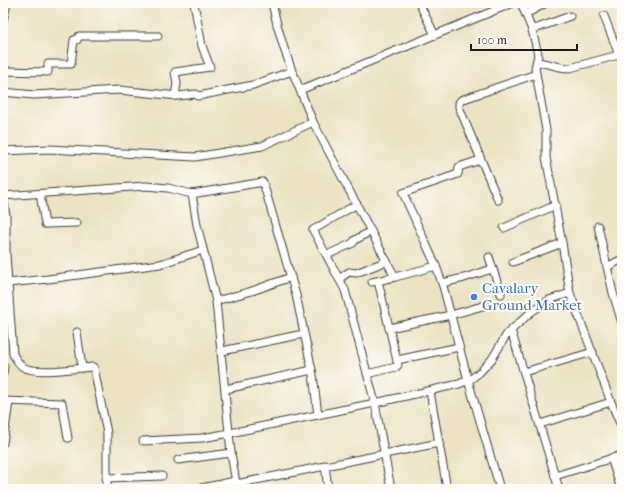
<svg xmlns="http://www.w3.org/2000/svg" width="625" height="492" viewBox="0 0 625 492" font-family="'IM FELL French Canon',serif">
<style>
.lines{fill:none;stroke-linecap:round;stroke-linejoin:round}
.minor-casing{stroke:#3b3a35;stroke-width:9}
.minor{stroke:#fff;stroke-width:7}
.shop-dot{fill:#3f7fe0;stroke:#fdfcf7;stroke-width:1.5}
.labels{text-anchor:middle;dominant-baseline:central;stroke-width:4;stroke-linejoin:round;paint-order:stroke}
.shop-label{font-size:15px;fill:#366cbe;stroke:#fdfcf7;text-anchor:start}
</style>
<rect width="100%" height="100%" fill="#fdfcf7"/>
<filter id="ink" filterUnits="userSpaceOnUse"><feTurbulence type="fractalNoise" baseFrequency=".025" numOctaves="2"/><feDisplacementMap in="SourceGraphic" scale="8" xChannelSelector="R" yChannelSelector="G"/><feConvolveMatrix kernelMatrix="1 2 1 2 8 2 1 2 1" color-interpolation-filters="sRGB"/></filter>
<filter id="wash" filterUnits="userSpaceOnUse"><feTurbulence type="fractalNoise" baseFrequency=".012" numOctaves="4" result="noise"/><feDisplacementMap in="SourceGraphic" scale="16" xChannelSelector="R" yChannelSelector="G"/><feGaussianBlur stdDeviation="0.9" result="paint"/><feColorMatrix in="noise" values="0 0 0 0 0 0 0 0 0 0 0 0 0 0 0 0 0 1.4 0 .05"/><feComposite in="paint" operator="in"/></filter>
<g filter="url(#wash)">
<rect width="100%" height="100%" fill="#ece3c3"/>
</g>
<g filter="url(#ink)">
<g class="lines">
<g class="minor-casing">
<g id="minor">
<path d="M272,3C278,32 288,63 300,90L513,3"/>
<polyline points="419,3 435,35"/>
<polyline points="521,3 532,30 537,50 538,55 535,68 546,130 546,157 562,243 570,293 611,402 622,428"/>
<polyline points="526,14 546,3"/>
<polyline points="604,16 619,55"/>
<polyline points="3,21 7,3"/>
<polyline points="532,30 570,16"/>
<path d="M537,62C548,63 558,68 570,68L622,54"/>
<polyline points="3,71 48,72 48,64 71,64 74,40 77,40 79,36 158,36"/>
<polyline points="3,92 34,95 119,90 178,96 196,94 198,96 253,85 292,71"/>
<polyline points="175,96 177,83 175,72 210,67 202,46 194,3"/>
<polyline points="313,122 395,277 436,266 443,286 468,380 500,489"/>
<polyline points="3,151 49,149 195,157 262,146 313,122 300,90"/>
<polyline points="40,194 45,224 77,223"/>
<polyline points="192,194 197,225 216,301 231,453 237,489"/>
<polyline points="3,196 146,186 168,188 192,194 263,182 296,295 313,375 318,415"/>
<path d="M3,196L6,216V255L13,354C16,359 18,364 23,367C37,375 76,368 93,367L94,368L107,433V489"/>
<polyline points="498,200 459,107 459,103 461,100 536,74"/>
<polyline points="357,204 313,230 345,290 375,403 391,489"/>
<polyline points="598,226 613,293 622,323"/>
<polyline points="504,228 556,205"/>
<polyline points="327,255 353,243 355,240 371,231"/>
<polyline points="489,257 501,294"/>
<polyline points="513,262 562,243"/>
<polyline points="436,266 403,193 458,174 459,167 480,160"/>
<polyline points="607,267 622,259"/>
<polyline points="339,279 349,272 356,273 387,261"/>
<polyline points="372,282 395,277"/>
<polyline points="8,283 48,279 160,264 203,250"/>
<polyline points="442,283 464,278 492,269"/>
<polyline points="216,301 252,291 291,277"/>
<polyline points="389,328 451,315 486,305"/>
<polyline points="511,330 559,489"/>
<polyline points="77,332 82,368"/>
<polyline points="222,351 303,334"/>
<polyline points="397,360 459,347"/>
<polyline points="524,372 593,352"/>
<polyline points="3,374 4,366"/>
<polyline points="367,374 396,367 398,365 378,281"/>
<polyline points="226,389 312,370"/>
<polyline points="430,391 447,489"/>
<polyline points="3,401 62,403 68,438"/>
<polyline points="540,424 611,402"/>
<polyline points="143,441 202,438 230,433 375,403 459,384 471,379 480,372 492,359 507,334 531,312 549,300 570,293"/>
<polyline points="3,443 9,402"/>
<polyline points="611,458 621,489"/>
<polyline points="178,460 231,453"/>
<polyline points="325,465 328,489"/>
<polyline points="555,476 622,455"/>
<polyline points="106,478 162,476"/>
<polyline points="236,484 439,443"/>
<polyline points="197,489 235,481"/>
</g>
</g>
<use href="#minor" class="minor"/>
</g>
</g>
<circle class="shop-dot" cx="474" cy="297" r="4"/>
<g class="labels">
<g class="shop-label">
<text x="482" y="288">Cavalary<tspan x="482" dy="17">Ground Market</tspan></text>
</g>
</g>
<rect width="625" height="492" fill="none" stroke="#fdfcf7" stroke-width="16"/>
<path d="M471 44v6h106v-6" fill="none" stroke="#1c1c1c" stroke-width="2"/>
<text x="477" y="44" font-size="12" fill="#1c1c1c" stroke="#fdfcf7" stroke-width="3" paint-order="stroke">100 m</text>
</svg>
